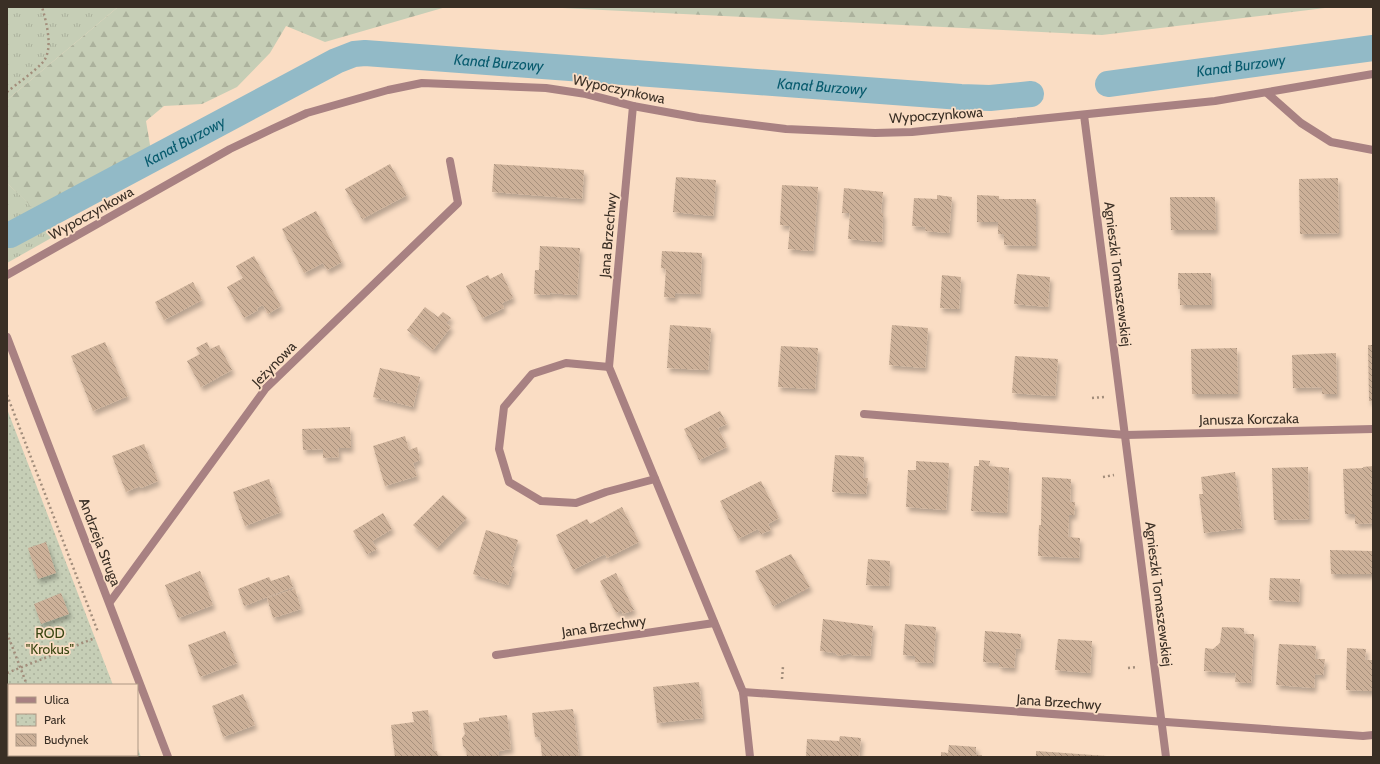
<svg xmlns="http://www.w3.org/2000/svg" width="1380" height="764" viewBox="0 0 1380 764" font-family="Cabin,sans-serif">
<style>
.grass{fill:url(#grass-tufts)}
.forest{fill:url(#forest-firs)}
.park{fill:url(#park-dots)}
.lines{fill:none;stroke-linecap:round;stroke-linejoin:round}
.canal{stroke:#92bac7;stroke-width:26}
.building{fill:url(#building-back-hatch);filter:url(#shadow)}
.path{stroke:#a28d7b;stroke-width:2.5;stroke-dasharray:2 3;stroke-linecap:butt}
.street{stroke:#a88182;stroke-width:8}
.labels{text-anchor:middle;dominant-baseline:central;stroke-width:3.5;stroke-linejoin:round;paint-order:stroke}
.street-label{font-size:14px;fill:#3a2f25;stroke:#faddc4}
.park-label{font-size:14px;fill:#3a4612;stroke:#faddc4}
.water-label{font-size:15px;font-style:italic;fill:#085b6e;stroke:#faddc4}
</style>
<defs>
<pattern id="grass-tufts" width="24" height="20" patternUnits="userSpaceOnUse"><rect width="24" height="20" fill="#c6ceb6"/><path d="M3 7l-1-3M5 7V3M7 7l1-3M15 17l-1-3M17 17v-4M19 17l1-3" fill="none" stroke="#abb19c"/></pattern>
<pattern id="forest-firs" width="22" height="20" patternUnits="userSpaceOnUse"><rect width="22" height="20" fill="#c6ceb6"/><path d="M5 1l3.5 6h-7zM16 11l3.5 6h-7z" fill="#abb19c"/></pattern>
<pattern id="park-dots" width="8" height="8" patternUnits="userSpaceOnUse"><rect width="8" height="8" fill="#c6ceb6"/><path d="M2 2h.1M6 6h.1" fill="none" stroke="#abb19c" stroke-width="1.8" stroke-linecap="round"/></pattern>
<pattern id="building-back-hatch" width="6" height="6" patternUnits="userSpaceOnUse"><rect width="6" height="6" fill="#ccb098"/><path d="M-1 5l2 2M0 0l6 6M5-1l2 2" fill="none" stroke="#a7907c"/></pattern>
<filter id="shadow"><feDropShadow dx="2.5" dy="4.5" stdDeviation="2" flood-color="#0004"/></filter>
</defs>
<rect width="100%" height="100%" fill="#faddc4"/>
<g class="grass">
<polygon points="7,7 118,7 7,100"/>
<polygon points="7,183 60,233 7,263"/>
</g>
<g class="forest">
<polygon points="118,7 446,7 325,42 286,26 270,53 237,87 202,104 164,106 146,121 151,151 38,213 7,183 7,100"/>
<polygon points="542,7 1333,7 1102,35"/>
</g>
<polygon class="park" points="7,409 113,685 9,685 9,755 137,755 137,746 141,757 7,757"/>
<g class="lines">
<g class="canal">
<path id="s1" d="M1108,84L1373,48"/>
<path id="s2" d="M10,235L336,61L354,54L365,53L961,97L990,98L1031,94"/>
</g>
</g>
<g class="building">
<polygon points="390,164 407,195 362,219 345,189"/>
<polygon points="494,164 584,170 582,199 492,192"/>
<polygon points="676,177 716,180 713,216 673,212"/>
<polygon points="1338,178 1339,233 1300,234 1299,179"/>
<polygon points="782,185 818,187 813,251 788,249 790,226 780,225"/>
<polygon points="844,188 883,192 881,213 883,213 882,242 848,239 850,213 842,213"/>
<polygon points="937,195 952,197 949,233 925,231 926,227 912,226 914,198 937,199"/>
<polygon points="977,195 999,196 999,199 1036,199 1036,246 1004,245 1004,234 998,234 998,222 977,222"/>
<polygon points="1170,197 1215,197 1216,230 1171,230"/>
<polygon points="316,211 342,262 327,270 323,263 304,273 282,229"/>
<polygon points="540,246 580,248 577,295 550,293 550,295 534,294 535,270 539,270"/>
<polygon points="662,251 702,253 700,294 675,293 675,298 664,297 666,269 661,268"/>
<polygon points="254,256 281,306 268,314 263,305 257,308 258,310 244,318 227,287 243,278 236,266"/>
<polygon points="502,273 513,298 502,303 504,308 482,318 466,286 488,275 490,279"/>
<polygon points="1178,273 1211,273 1212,305 1180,305 1180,289 1178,289"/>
<polygon points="1017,274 1050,277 1048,307 1014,304"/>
<polygon points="942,275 961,277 959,309 940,308"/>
<polygon points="193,282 202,300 164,320 155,302"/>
<polygon points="425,307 438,317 443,312 451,318 446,323 451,327 433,350 407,330"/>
<polygon points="670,325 711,328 708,370 667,368"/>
<polygon points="892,325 928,328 925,368 889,365"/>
<polygon points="105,342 128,396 93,411 71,356"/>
<polygon points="207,342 210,349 219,345 232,370 201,387 187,361 200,354 196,348"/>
<polygon points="1368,345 1373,345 1373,401 1369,401"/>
<polygon points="781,346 818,348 815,389 778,387"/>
<polygon points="1237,348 1238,394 1192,394 1191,349"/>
<polygon points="1336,353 1337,394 1322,394 1322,387 1293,388 1292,355"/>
<polygon points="1015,356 1058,359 1055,396 1012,393"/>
<polygon points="380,368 420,377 413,407 373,397"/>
<polygon points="720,411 727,424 718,428 727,447 699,460 684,429"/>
<polygon points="350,427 351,448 338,448 339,457 323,458 323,449 303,450 302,429"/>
<polygon points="405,436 409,450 417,447 420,460 413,463 417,476 385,486 373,446"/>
<polygon points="144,444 158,481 141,488 140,486 126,492 112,456"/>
<polygon points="835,455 864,457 863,478 868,478 866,494 832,492"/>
<polygon points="979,460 990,461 989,466 1009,468 1007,513 971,511 974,466 979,466"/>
<polygon points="916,461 949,463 946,510 906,507 908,470 916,470"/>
<polygon points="1373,466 1373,523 1355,524 1355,514 1345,514 1343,469 1363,468 1363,467"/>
<polygon points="1308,467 1309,519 1274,520 1272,468"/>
<polygon points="1235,472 1242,528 1204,533 1199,494 1203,494 1201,477"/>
<polygon points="1042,477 1071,479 1070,502 1075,502 1074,515 1069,515 1068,537 1080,538 1079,558 1038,556 1039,525 1041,525"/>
<polygon points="269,479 281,512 245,526 233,492"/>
<polygon points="761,481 779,518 768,524 771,530 761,534 758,529 738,539 720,501"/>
<polygon points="443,495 467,518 437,548 413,525"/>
<polygon points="622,507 639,542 607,558 605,554 573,570 556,535 587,519 590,524"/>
<polygon points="383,513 392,529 372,541 377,549 367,554 353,531"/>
<polygon points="486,530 518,540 510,566 514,567 508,585 473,574"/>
<polygon points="46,542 56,573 38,579 28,548"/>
<polygon points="1330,550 1373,551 1373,574 1331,574"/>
<polygon points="791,554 810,587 773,606 755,571"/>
<polygon points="868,559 890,561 889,586 866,585"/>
<polygon points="200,571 213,605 178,618 165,585"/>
<polygon points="616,573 634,610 623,614 621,610 616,613 600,581"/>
<polygon points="289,575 293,587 244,606 238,589 269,577 271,581"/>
<polygon points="1270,578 1300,579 1299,602 1269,600"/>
<polygon points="295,589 301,609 273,618 267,598"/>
<polygon points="61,593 69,614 41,624 34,604"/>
<polygon points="823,619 873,626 870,656 852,655 851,653 839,656 835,653 820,651"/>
<polygon points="905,624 936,627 933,663 915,662 915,656 903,655"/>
<polygon points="1222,627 1244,628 1244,634 1254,634 1251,683 1235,682 1236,673 1204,671 1205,648 1213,649 1220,643"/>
<polygon points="225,631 237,663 200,677 188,645"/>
<polygon points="985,631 1021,634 1020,649 1016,648 1014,668 999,667 999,663 983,662"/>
<polygon points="1058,639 1092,641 1090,673 1055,670"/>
<polygon points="1279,644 1316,646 1315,659 1325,659 1323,675 1315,674 1314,688 1276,685"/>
<polygon points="1347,648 1366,649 1365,660 1373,660 1373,691 1346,690"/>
<polygon points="699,682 703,718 657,723 653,687"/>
<polygon points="243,694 255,725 223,737 212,706"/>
<polygon points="573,709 579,757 542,757 540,737 535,737 532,713"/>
<polygon points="428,710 433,751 437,751 438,757 395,757 391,725 414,722 412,712"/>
<polygon points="507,715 511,749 499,751 499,756 467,757 466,749 463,746 462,738 465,734 463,723 479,721 479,718"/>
<polygon points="840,736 861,738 859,757 806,757 807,739 839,741"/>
<polygon points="949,745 976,747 976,755 982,755 982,757 941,757 941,752 948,753"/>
<polygon points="1036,751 1107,756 1107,757 1036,757"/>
</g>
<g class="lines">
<g class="path">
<path d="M7,92C18,83 34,72 43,62C54,49 46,21 42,7"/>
<polyline points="7,395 98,632"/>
<polyline points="1092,398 1104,397"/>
<polyline points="1103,477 1114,475"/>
<polyline points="7,633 27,685"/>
<polyline points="1128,668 1138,667"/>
<polyline points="7,673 95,638"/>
<polyline points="782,679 783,666"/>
<polyline points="54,755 54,757"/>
</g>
<g class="street">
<polyline points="1267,93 1301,123 1331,142 1373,150"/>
<polyline points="633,106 609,367 743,692 750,757"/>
<polyline points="1084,115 1166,757"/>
<polyline points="7,275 230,149 272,129 307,113 388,90 422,83 546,88 586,94 633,106 699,118 786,129 875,133 912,132 1215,101 1373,74"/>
<polyline points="7,337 168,757"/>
<polyline points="609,367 566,363 532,374 504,407 499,449 509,482 541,501 576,503 606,492 655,479"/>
<polyline points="864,414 1126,435 1373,429"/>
<polyline points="110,602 266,388 458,203 450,161"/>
<polyline points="496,655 714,623"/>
<polyline points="743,692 1363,736 1373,735"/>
</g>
</g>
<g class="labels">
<g class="street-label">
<text transform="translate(619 89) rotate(12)">Wypoczynkowa</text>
<text transform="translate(936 115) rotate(-4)">Wypoczynkowa</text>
<text transform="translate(91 213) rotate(-29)">Wypoczynkowa</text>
<text transform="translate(608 235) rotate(-85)">Jana Brzechwy</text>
<text transform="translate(1118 274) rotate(83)">Agnieszki Tomaszewskiej</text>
<text transform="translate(274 364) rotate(-46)">Jeżynowa</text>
<text transform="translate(1249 419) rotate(-1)">Janusza Korczaka</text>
<text transform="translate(100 542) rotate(69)">Andrzeja Struga</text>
<text transform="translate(1159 594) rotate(83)">Agnieszki Tomaszewskiej</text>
<text transform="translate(604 626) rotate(-8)">Jana Brzechwy</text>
<text transform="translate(1059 702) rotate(4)">Jana Brzechwy</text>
</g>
<g class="park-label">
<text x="50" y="633">ROD<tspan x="50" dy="16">"Krokus"</tspan></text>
</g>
<g class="water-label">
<text stroke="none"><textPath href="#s2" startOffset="534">Kanał Burzowy</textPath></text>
<text stroke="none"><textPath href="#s1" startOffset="134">Kanał Burzowy</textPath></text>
<text stroke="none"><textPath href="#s2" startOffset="858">Kanał Burzowy</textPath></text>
<text stroke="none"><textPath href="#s2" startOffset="198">Kanał Burzowy</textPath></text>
</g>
</g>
<rect width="1380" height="764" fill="none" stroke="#3a2f25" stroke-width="16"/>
<rect x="8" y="684" width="130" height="72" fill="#faddc4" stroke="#ad9784"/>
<rect x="16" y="697" width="20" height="6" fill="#a88182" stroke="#ad9784"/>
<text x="44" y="704" font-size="12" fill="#3a2f25">Ulica</text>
<rect x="16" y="714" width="20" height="12" fill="url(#park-dots)" stroke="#ad9784"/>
<text x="44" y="724" font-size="12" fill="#3a2f25">Park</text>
<rect x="16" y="734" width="20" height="12" fill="url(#building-back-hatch)" stroke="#ad9784"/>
<text x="44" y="744" font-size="12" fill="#3a2f25">Budynek</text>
</svg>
